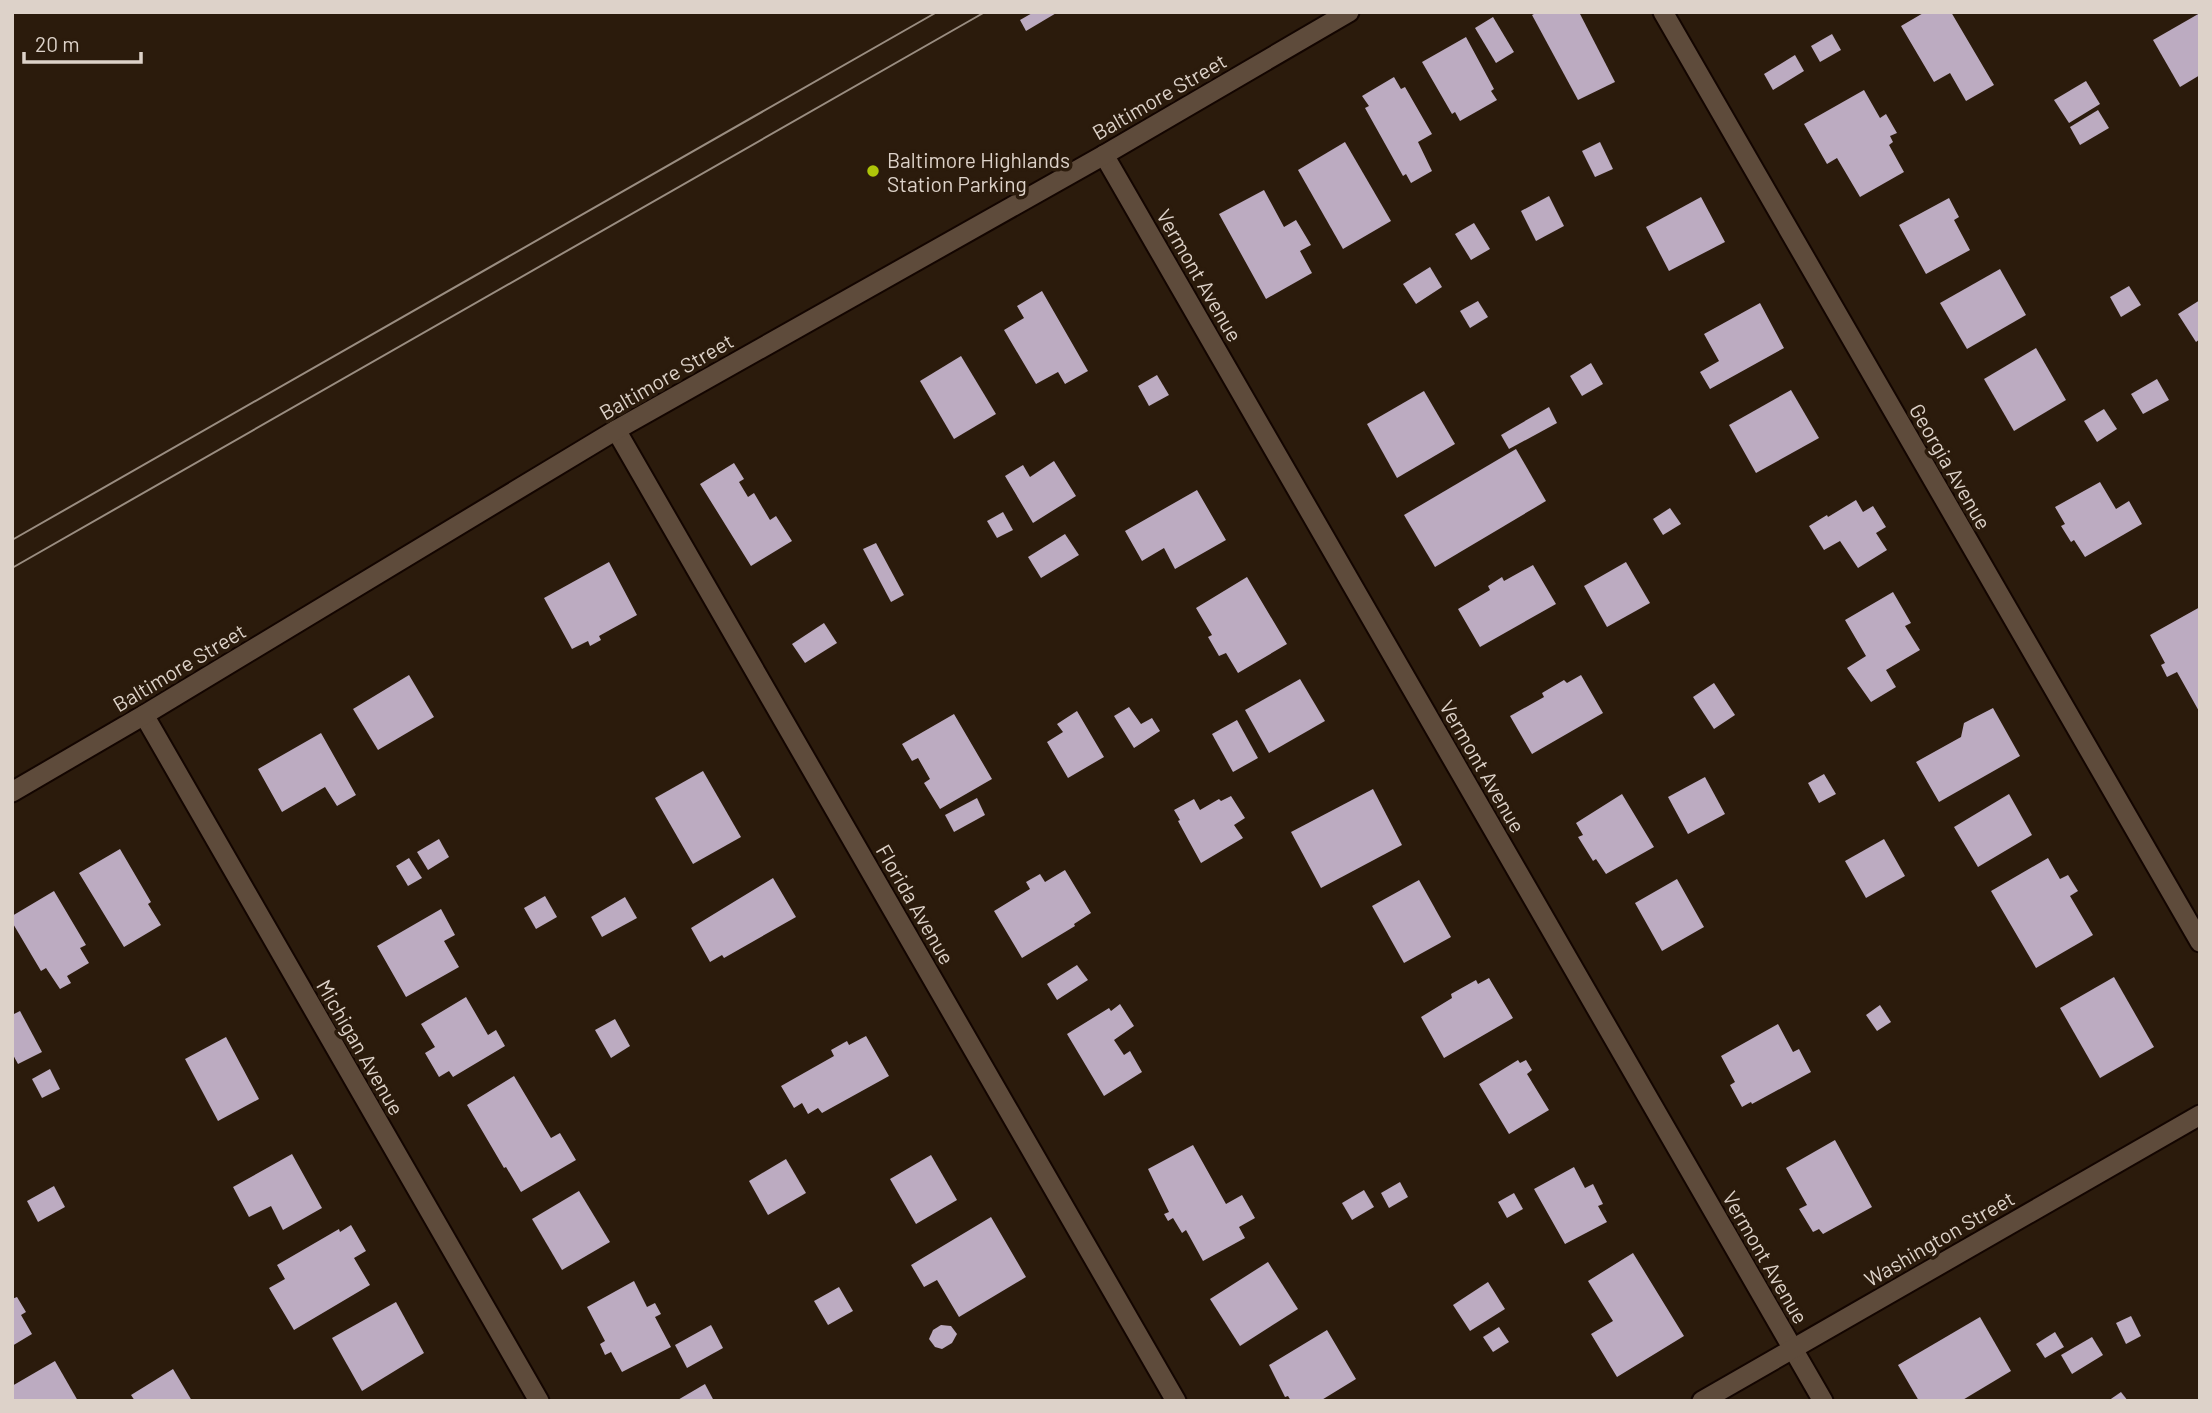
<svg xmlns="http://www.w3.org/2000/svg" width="2212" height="1413" viewBox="0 0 2212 1413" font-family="Barlow,sans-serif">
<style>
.building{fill:#bcabc1}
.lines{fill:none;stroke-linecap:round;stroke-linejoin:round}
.minor-casing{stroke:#130500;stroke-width:23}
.minor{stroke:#5e4b3b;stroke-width:19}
.tram{stroke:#9a8d81;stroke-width:2}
.poi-dot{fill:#aec509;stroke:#2b1b0c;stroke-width:2.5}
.labels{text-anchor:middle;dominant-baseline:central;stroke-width:7;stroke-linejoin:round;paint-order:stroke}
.street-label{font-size:21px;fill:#ddd2c9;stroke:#2b1b0c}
.poi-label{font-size:21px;fill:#ddd2c9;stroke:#2b1b0c;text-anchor:start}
</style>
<rect width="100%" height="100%" fill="#2b1b0c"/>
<g class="building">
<polygon points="1034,12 1058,12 1026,31 1020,20"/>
<polygon points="1538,12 1579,12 1615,82 1578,100 1532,15"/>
<polygon points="1925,12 1951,12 1994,85 1966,101 1950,73 1934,82 1901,26"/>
<polygon points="2200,13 2200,75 2180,87 2153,40"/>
<polygon points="1493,17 1514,52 1496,63 1475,28"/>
<polygon points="1832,34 1841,50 1820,62 1811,46"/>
<polygon points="1466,37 1494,89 1491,91 1497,100 1460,121 1455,112 1452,114 1422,62"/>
<polygon points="1795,55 1804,71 1773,90 1764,74"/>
<polygon points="1394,77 1401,89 1405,87 1432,134 1418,142 1432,171 1411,183 1406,174 1403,176 1365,108 1369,106 1362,96"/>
<polygon points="2086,81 2100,104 2069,123 2054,100"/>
<polygon points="1864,90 1880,118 1886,114 1897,133 1890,136 1893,142 1889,145 1904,172 1860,197 1837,158 1827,164 1804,124"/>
<polygon points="2098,110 2109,128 2080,145 2070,127"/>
<polygon points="1345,142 1391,221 1343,249 1298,170"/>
<polygon points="1600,142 1613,169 1595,177 1582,151"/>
<polygon points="1264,190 1284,227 1296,220 1311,245 1300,251 1312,273 1266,299 1219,214"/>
<polygon points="1549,196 1564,226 1536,241 1521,211"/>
<polygon points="1701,197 1725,242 1669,271 1646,227"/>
<polygon points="1949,198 1959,217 1954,220 1970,250 1926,274 1899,225"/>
<polygon points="1474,223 1490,249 1471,260 1455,234"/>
<polygon points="1430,267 1442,287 1416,304 1403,284"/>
<polygon points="2000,269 2026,315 1967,349 1940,303"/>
<polygon points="2129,286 2141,305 2121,317 2110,297"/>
<polygon points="1042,291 1088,371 1065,384 1058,372 1036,384 1004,330 1024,318 1017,306"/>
<polygon points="2200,300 2200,339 2196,342 2178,314"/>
<polygon points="1478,301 1488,317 1470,328 1460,311"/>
<polygon points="1760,303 1784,348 1710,389 1700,372 1719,361 1704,334"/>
<polygon points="2036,348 2066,400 2014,431 1984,379"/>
<polygon points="961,356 996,414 954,439 920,381"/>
<polygon points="1591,363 1603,384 1582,396 1570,376"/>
<polygon points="1157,375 1169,395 1149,406 1138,386"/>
<polygon points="2157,379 2169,400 2143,414 2131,394"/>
<polygon points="1791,390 1819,438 1756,473 1729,425"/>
<polygon points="1424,391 1455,444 1397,478 1367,424"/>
<polygon points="1549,407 1557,423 1509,449 1501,435"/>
<polygon points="2104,409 2117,429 2097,442 2084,421"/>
<polygon points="1516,449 1546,501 1435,567 1404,515"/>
<polygon points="1054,461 1076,496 1033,523 1005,476 1023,465 1030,477"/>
<polygon points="734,463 744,479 739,482 748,497 754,493 770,520 776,516 792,541 751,566 700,484"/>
<polygon points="2100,482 2116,509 2129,501 2142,524 2085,557 2074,540 2071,542 2061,526 2065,524 2055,507"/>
<polygon points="1197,490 1226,540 1175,569 1164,548 1142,561 1125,531"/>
<polygon points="1856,500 1863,512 1873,506 1886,527 1876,533 1887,550 1858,568 1840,541 1824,550 1809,526 1827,515 1828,517"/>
<polygon points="1670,508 1681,524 1663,535 1653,519"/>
<polygon points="1003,512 1013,530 997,538 987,521"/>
<polygon points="1065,534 1079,555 1041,578 1028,557"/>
<polygon points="876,543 904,595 891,602 863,549"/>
<polygon points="609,562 637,615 599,636 601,640 590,646 588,641 572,649 544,598"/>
<polygon points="1626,562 1650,603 1607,627 1584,586"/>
<polygon points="1533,565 1556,604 1480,647 1458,609 1490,590 1488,586 1502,577 1504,581"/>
<polygon points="1247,577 1287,644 1238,673 1226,653 1219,656 1208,637 1212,635 1196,608"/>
<polygon points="1893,592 1911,623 1905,626 1920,650 1886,670 1896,687 1871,702 1847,668 1866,656 1845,620"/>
<polygon points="2200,607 2200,713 2177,672 2167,677 2161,665 2165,663 2150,635"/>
<polygon points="824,623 837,643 805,663 792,644"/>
<polygon points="409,675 434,717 378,750 353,709"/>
<polygon points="1581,675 1603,713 1532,754 1510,716 1544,697 1542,693 1564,680 1567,683"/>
<polygon points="1300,679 1325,721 1269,753 1245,710"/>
<polygon points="1714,683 1735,715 1714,729 1693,697"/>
<polygon points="1129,707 1141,724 1152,718 1160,731 1134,748 1114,716"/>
<polygon points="1993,708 2020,756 1939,802 1916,762 1961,737 1964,723"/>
<polygon points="1077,711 1104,757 1068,778 1047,742 1063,732 1057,724"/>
<polygon points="954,714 992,779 940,809 924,783 930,779 918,758 912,761 902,744"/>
<polygon points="1237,720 1258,758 1233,772 1212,734"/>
<polygon points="321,733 356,795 337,806 325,787 282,812 258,769"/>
<polygon points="703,771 741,837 693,864 655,798"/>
<polygon points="1824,774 1836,794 1819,803 1808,783"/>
<polygon points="1705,777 1725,814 1688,834 1668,797"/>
<polygon points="1373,789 1402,845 1321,888 1291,832"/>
<polygon points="1622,794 1654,847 1606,874 1596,859 1593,861 1578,837 1583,835 1576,823"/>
<polygon points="2009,794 2032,835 1978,867 1954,827"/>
<polygon points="1231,796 1245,818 1234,825 1243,838 1201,863 1178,821 1180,820 1174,810 1194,799 1200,810 1219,799 1221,801"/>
<polygon points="977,798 985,815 954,832 945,815"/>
<polygon points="439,839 449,857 428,870 417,852"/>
<polygon points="1884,839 1905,876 1866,898 1845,861"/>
<polygon points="120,849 151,902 148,904 161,925 124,947 79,873"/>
<polygon points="409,858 422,878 408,886 396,866"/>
<polygon points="2048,858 2060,879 2068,875 2078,891 2070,896 2093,935 2036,968 1991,891"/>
<polygon points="1065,870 1091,913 1074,924 1075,926 1022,958 994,911 1030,889 1026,882 1040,874 1045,882"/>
<polygon points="773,878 796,917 724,958 722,955 710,962 691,928"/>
<polygon points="1677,879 1704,927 1662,951 1635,903"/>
<polygon points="1419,880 1451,937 1404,963 1372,906"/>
<polygon points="54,891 86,945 80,948 89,963 67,976 71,983 60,989 46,968 41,971 12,922 12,916"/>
<polygon points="545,896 557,917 536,929 524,908"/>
<polygon points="625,897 637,918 602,937 591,917"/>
<polygon points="441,909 455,935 444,941 459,967 406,997 377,946"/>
<polygon points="1077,965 1088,980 1057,1000 1047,984"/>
<polygon points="2114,977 2154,1047 2100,1078 2060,1008"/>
<polygon points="1489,978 1513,1018 1444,1058 1421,1017 1452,998 1451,994 1476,980 1478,984"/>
<polygon points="466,997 488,1035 496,1030 505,1046 453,1077 449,1071 439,1077 425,1053 435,1047 421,1024"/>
<polygon points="1120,1004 1134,1026 1114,1040 1124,1055 1130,1051 1142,1072 1104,1096 1067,1034 1109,1008 1111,1011"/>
<polygon points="1880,1005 1891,1022 1877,1031 1866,1015"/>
<polygon points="20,1011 42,1052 18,1064 12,1053 12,1015"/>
<polygon points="615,1019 630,1046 611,1058 595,1030"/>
<polygon points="1778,1024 1793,1052 1799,1049 1811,1072 1752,1104 1751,1102 1742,1107 1730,1085 1735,1082 1721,1056"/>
<polygon points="866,1036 889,1076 822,1113 818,1108 808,1114 802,1103 794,1108 781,1086 834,1056 831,1050 847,1041 849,1045"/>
<polygon points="226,1037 259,1099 218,1121 185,1059"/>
<polygon points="1518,1060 1520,1063 1526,1060 1532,1070 1527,1074 1549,1110 1509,1134 1479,1084"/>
<polygon points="50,1069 60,1089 42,1098 32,1079"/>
<polygon points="514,1076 551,1138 560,1133 576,1160 521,1192 506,1167 504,1168 467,1105"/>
<polygon points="1835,1140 1872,1207 1823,1234 1819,1229 1813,1232 1799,1209 1807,1205 1786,1168"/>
<polygon points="1193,1145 1226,1204 1242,1195 1255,1218 1239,1227 1245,1238 1203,1261 1186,1230 1182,1233 1173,1218 1168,1221 1164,1214 1169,1212 1148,1169"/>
<polygon points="292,1154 322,1208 283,1230 271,1206 249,1217 233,1187"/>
<polygon points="931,1155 957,1200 916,1224 890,1179"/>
<polygon points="786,1159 806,1193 768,1215 749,1181"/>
<polygon points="1574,1167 1585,1188 1593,1184 1603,1204 1598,1206 1607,1222 1565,1244 1534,1189"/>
<polygon points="1400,1182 1408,1197 1389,1208 1381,1193"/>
<polygon points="54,1186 65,1207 38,1222 27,1201"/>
<polygon points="1364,1190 1374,1207 1352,1220 1342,1203"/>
<polygon points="579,1191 610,1242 562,1270 532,1219"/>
<polygon points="1514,1193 1523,1209 1507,1218 1498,1202"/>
<polygon points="991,1217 1026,1277 959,1317 937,1280 924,1287 911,1265"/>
<polygon points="351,1225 366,1251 354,1258 370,1285 294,1330 269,1288 285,1279 277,1265 339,1229 340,1232"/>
<polygon points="1633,1253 1684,1336 1617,1377 1591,1334 1613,1321 1588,1281"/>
<polygon points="1268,1262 1298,1309 1240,1346 1210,1299"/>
<polygon points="634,1281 647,1307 655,1303 661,1314 655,1317 671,1347 622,1372 611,1352 605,1355 600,1344 605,1341 587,1307"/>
<polygon points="1488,1282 1505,1309 1470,1331 1453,1305"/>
<polygon points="839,1287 853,1311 828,1325 814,1301"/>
<polygon points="17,1297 26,1312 21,1315 32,1334 12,1346 12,1299"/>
<polygon points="396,1302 424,1353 362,1391 332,1338"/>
<polygon points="2131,1316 2141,1336 2126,1344 2116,1323"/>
<polygon points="1980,1317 2011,1371 1961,1401 1919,1401 1898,1365"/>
<polygon points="711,1325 723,1348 687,1368 675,1345"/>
<polygon points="941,1325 951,1326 957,1334 952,1343 942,1349 935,1347 929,1339 933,1330"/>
<polygon points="1499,1327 1509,1342 1493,1352 1483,1337"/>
<polygon points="1327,1330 1356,1379 1320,1401 1291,1401 1288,1396 1285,1397 1269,1365"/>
<polygon points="2055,1332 2064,1347 2045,1358 2036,1344"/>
<polygon points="2092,1337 2103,1355 2072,1374 2061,1355"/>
<polygon points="55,1361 78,1401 12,1401 12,1386"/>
<polygon points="173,1369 192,1401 135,1401 131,1395"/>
<polygon points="705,1384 714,1401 676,1401"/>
<polygon points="2121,1392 2128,1401 2108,1401"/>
</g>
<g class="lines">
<g class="minor-casing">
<g id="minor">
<polyline points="1663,12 2200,942"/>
<polyline points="1104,155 1823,1401"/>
<polyline points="616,430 1176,1401"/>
<polyline points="144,715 539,1401"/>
<polyline points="12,792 144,715 616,430 1104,155 1349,12"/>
<polyline points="1702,1401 2200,1115"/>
</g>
</g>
<use href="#minor" class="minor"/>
<g class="tram">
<polyline points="12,540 937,12"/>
<polyline points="12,568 985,12"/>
</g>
</g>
<circle class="poi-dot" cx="873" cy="171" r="7"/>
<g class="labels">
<g class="street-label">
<text transform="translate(1159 96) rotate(-30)">Baltimore Street</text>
<text transform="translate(1200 275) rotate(60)">Vermont Avenue</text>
<text transform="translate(666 376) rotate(-30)">Baltimore Street</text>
<text transform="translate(1951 466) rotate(60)">Georgia Avenue</text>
<text transform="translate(179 667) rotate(-31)">Baltimore Street</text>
<text transform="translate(1483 766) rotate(60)">Vermont Avenue</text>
<text transform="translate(916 904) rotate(60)">Florida Avenue</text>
<text transform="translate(361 1047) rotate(60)">Michigan Avenue</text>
<text transform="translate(1939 1238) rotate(-30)">Washington Street</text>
<text transform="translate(1766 1257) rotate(60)">Vermont Avenue</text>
</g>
<g class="poi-label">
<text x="887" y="159">Baltimore Highlands<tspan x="887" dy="24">Station Parking</tspan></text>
</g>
</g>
<rect width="2212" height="1413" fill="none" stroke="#ddd2c9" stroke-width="28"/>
<path d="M24 52v10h117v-10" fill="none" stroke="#ddd2c9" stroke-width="3.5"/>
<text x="35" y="52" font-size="21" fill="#ddd2c9" stroke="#2b1b0c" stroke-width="5" paint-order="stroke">20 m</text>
</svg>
